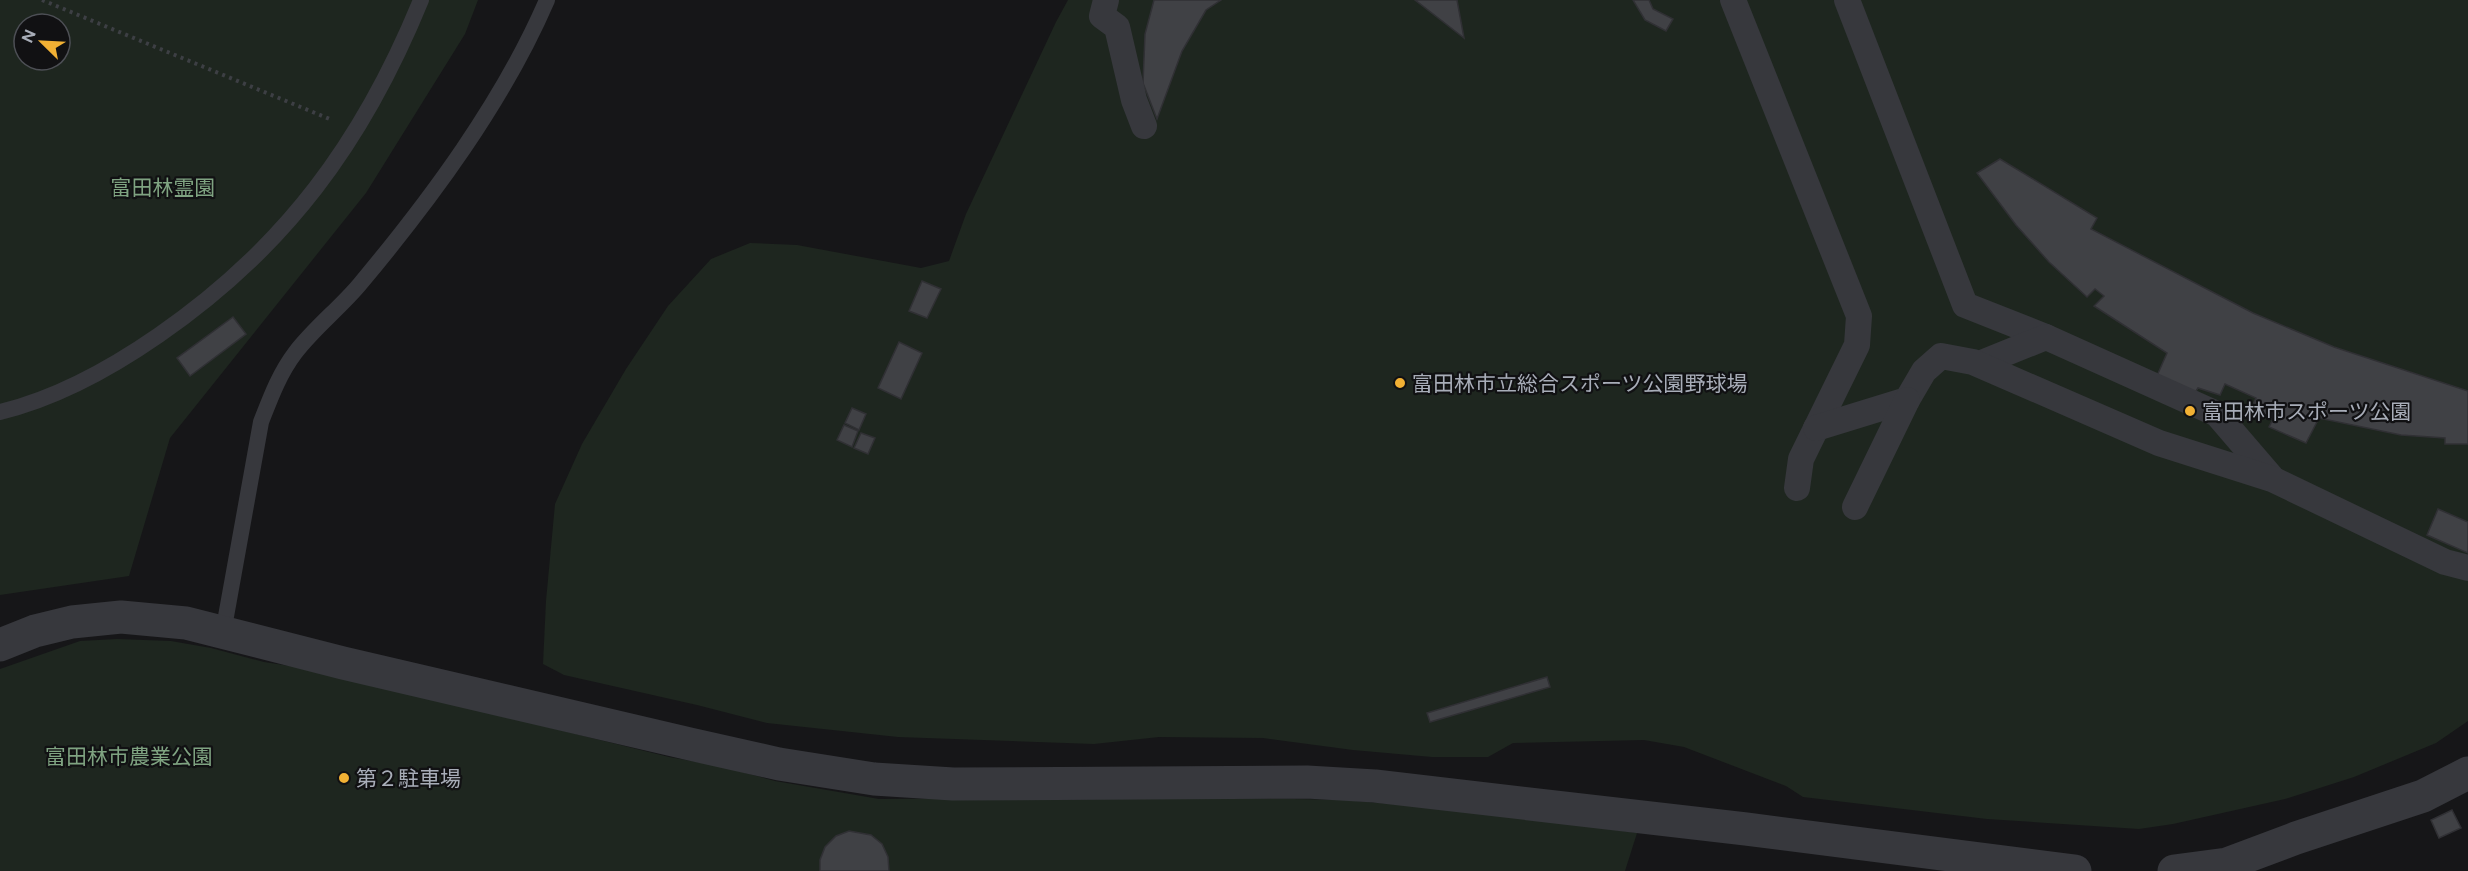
<svg xmlns="http://www.w3.org/2000/svg" width="2468" height="871" viewBox="0 0 2468 871" font-family="Figtree,'Noto Sans JP',sans-serif">
<style>
.green{fill:#1e261f;fill-rule:evenodd}
.building{fill:#404145;stroke:#303034;stroke-width:1.5}
.lines{fill:none;stroke-linecap:round;stroke-linejoin:round}
.path{stroke:#3d3f44;stroke-width:4;stroke-dasharray:3 4.5;stroke-linecap:butt}
.service{stroke:#37383d;stroke-width:16}
.pedestrian{stroke:#37383d;stroke-width:26}
.tertiary{stroke:#37383d;stroke-width:33}
.poi-dot{fill:#f2b134;stroke:#111113;stroke-width:2}
.labels{text-anchor:middle;dominant-baseline:central;stroke-width:4.5;stroke-linejoin:round;paint-order:stroke}
.park-label{font-size:21px;fill:#7fa381;stroke:#111113}
.poi-label{font-size:21px;fill:#a8adb8;stroke:#111113;text-anchor:start}
</style>
<rect width="100%" height="100%" fill="#161618"/>
<g class="green">
<path d="M0,0H478L465,34L366,193L170,438L129,576L0,595ZM24,24H60V60H24Z"/>
<polygon points="1068,0 2468,0 2468,721 2436,743 2354,777 2285,799 2173,824 2139,829 1987,819 1803,797 1786,786 1684,747 1644,740 1513,743 1488,757 1432,757 1353,750 1263,738 1159,737 1094,744 898,737 767,723 697,705 564,675 543,664 546,601 555,504 582,444 626,369 668,306 711,259 750,243 797,245 921,268 949,261 966,214 1056,22"/>
<polygon points="117,639 171,641 211,648 264,662 316,670 669,757 720,766 775,781 879,799 1006,798 1060,800 1184,797 1344,800 1499,813 1637,833 1625,871 0,871 0,669 80,641"/>
</g>
<g class="building">
<polygon points="1154,0 1221,0 1206,10 1182,51 1157,119 1143,83 1145,34"/>
<polygon points="1415,0 1457,0 1464,38"/>
<polygon points="1633,0 1649,0 1653,9 1673,19 1666,31 1645,20"/>
<polygon points="2000,159 2097,218 2091,229 2253,313 2334,347 2468,391 2468,444 2445,444 2445,438 2401,435 2319,418 2306,443 2269,427 2273,419 2251,409 2256,398 2225,384 2220,395 2198,388 2194,394 2156,378 2167,353 2094,306 2104,296 2095,289 2087,297 2049,262 2016,225 1977,173"/>
<polygon points="922,281 941,289 927,318 909,311"/>
<polygon points="233,317 246,334 190,376 177,358"/>
<polygon points="899,342 922,353 901,399 878,388"/>
<polygon points="852,408 866,414 859,430 845,423"/>
<polygon points="844,425 858,431 852,447 837,440"/>
<polygon points="861,433 875,438 868,454 854,448"/>
<polygon points="2438,509 2468,522 2468,553 2427,535"/>
<polygon points="1547,677 1550,687 1430,722 1427,713"/>
<polygon points="2452,810 2461,828 2439,838 2431,820"/>
<polygon points="849,831 871,835 882,844 888,857 889,871 820,871 820,860 825,847 836,836"/>
</g>
<g class="lines">
<polyline class="path" points="42,0 332,120"/>
<g class="service">
<path d="M0,412C58,398 110,369 159,335C285,248 363,142 421,0"/>
<path d="M223,633L261,422C270,399 279,374 295,353C314,328 340,308 360,284C431,199 503,102 547,0"/>
</g>
<g class="pedestrian">
<polyline points="1106,0 1102,16 1117,27 1134,100 1144,126"/>
<polyline points="1733,0 1859,316 1857,345 1801,459 1797,488"/>
<polyline points="1847,0 1965,305 2046,337"/>
<polyline points="1979,364 2046,337 2217,414 2272,478"/>
<polyline points="1816,428 1907,400 1924,371 1941,356 1973,362 2159,443 2272,479 2445,562 2468,568"/>
<polyline points="1855,507 1907,400"/>
</g>
<g class="tertiary">
<polyline points="0,645 35,631 72,622 121,617 186,623 343,663 690,744 779,764 874,779 953,784 1307,782 1375,786 1746,829 2075,871"/>
<polyline points="2174,871 2227,864 2296,838 2423,796 2468,773"/>
</g>
</g>
<g class="poi-dot">
<circle cx="1400" cy="383" r="6"/>
<circle cx="2190" cy="411" r="6"/>
<circle cx="344" cy="778" r="6"/>
</g>
<g class="labels">
<g class="park-label">
<text x="163" y="187">富田林霊園</text>
<text x="129" y="756">富田林市農業公園</text>
</g>
<g class="poi-label">
<text x="1412" y="383">富田林市立総合スポーツ公園野球場</text>
<text x="2202" y="411">富田林市スポーツ公園</text>
<text x="356" y="778">第２駐車場</text>
</g>
</g>
<g transform="translate(42 42) rotate(294)"><circle r="28" fill="#111113" stroke="#4d4f55" stroke-width="1.5"/>
<path d="M0-4.5L10 22L0 15L-10 22Z" fill="#f2b134"/>
<text y="-9" font-size="16" font-weight="bold" text-anchor="middle" fill="#a8adb8">N</text>
</g>
</svg>
